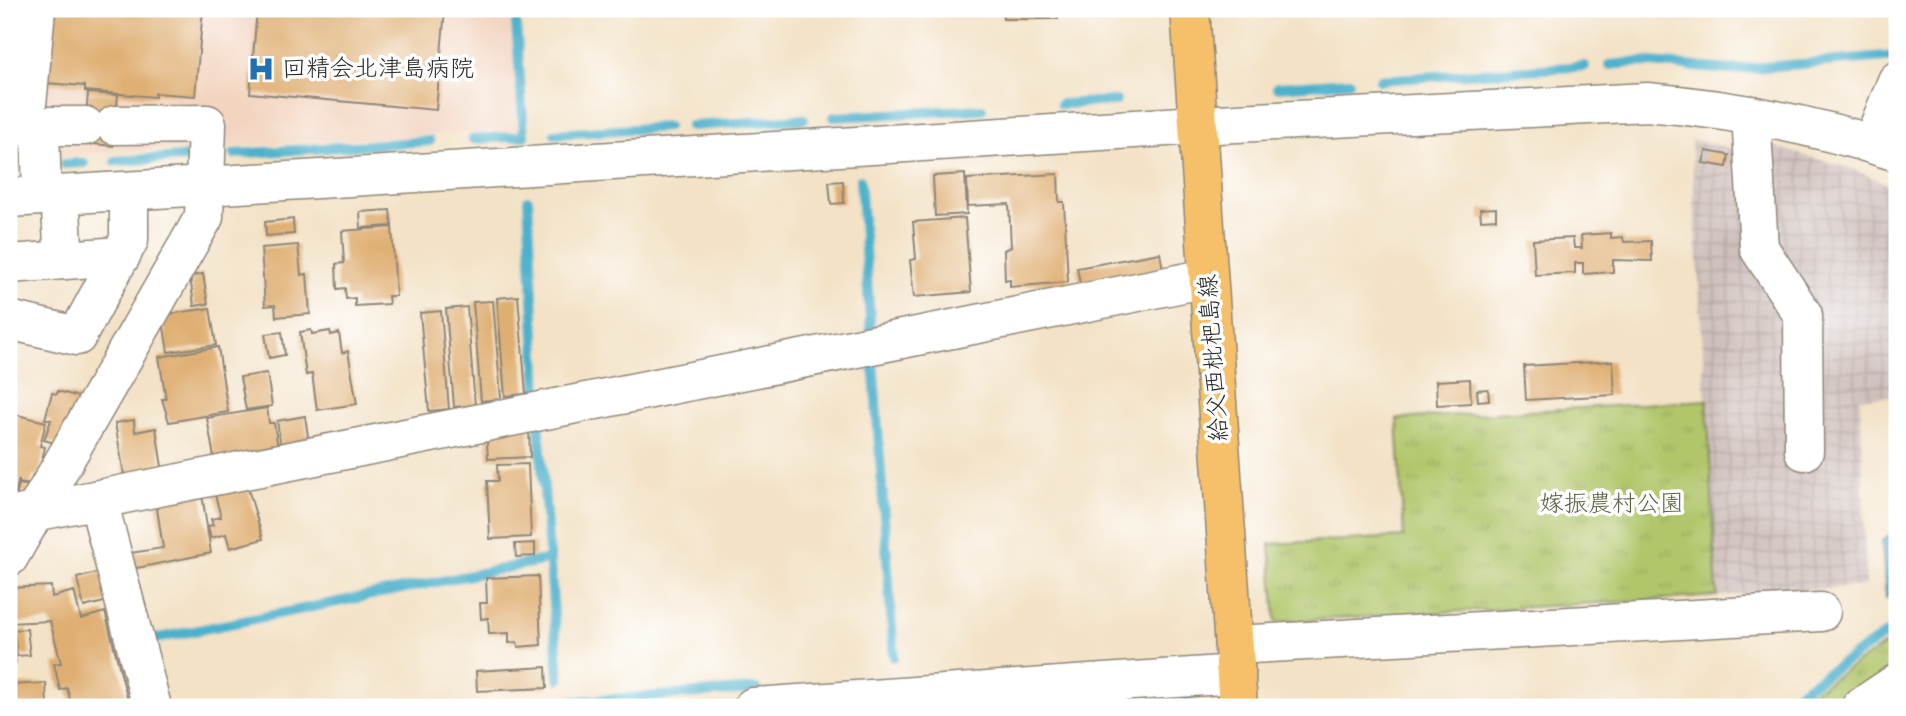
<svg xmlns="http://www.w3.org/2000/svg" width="1906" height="716" viewBox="0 0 1906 716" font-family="'Architects Daughter','Klee One',sans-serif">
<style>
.built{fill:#f3d4bf}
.industrial{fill:url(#industrial-grid)}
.grass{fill:url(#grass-tufts);stroke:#6e784b;stroke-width:2}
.water{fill:#4db1cc;stroke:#3c6e7c;stroke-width:2}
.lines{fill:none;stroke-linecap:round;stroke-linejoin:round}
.stream{stroke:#4db1cc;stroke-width:10}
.building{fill:#dfaf72}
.minor-casing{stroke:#8f8678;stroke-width:41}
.major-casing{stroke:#8f8678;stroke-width:41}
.minor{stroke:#fff;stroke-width:38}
.major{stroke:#f6c06b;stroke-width:38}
.labels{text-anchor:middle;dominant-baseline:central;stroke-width:7;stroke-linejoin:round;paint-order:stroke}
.poi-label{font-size:24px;fill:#2b2b2b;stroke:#fff;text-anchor:start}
.street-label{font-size:24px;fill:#2b2b2b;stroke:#fff}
.park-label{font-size:24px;fill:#5a6141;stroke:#fff}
</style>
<defs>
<pattern id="industrial-grid" width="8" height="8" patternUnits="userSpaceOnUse" patternTransform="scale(1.75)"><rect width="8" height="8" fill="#cfc0bb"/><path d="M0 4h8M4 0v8" fill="none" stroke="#b2a5a1"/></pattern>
<pattern id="grass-tufts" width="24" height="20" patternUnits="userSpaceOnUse" patternTransform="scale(1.75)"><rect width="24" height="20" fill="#b1c66b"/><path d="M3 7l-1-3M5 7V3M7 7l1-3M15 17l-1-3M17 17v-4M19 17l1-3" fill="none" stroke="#98aa5d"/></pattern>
</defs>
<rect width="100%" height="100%" fill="#fff"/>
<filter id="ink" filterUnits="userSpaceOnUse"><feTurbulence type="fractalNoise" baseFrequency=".0143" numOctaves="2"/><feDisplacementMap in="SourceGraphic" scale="14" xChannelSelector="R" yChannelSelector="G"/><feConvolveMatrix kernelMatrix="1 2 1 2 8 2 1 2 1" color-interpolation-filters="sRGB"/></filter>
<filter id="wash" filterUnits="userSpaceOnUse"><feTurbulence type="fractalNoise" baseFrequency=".00686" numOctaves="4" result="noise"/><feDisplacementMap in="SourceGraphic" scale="28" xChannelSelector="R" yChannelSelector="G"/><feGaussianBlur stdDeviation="1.57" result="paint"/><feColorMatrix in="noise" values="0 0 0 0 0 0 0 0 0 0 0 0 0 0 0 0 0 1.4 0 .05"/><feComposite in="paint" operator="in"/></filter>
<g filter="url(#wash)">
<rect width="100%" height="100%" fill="#f3e2c6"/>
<polygon class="built" points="9,9 509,9 517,130 9,158"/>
<polygon class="industrial" points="1691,140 1769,156 1772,146 1852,169 1897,188 1897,396 1860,398 1866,586 1717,596"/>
<g class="grass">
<polygon points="1707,400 1717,596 1276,622 1270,544 1404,537 1397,419"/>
<polygon points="1897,637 1897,674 1841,707 1789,707"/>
</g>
<polygon class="water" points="1897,530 1897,590 1886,598 1882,541"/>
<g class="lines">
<g class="stream">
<polyline points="1609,65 1640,62 1730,70 1897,56"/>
<polyline points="1380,80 1585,66"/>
<polyline points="1277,87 1349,82"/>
<polyline points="1061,104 1116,101"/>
<polyline points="834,117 982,109"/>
<polyline points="690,126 804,119"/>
<polyline points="555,134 667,127"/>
<polyline points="473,139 524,136 515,9"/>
<polyline points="234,154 430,141"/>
<polyline points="115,161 187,157"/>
<polyline points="64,164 84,163"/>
<polyline points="9,168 15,167"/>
<polyline points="860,180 871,333"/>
<polyline points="528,200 538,396"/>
<polyline points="873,359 894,657"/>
<polyline points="539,426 559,679"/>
<polyline points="154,639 550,559"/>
<polyline points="524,705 757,689"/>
<polyline points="1188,707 1188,692"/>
<polyline points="1776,707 1897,627"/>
</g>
</g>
<g id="blocks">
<g class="building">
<polygon points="53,9 203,9 195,96 155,93 155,97 85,91 85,86 46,83"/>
<polygon points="257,9 445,9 436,110 250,93"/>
<polygon points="1002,9 1057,9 1058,19 1003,19"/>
<polygon points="88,93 118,95 113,146 84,143"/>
<polygon points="1706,151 1729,155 1727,167 1703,163"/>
<polygon points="965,174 967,214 935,216 933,176"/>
<polygon points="1058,174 1059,202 1064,202 1068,282 1010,287 1010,279 1005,280 1004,250 1011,247 1009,204 968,206 967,179"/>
<polygon points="843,181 844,203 831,204 829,182"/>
<polygon points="1496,208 1496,219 1481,220 1480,209"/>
<polygon points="390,210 392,226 361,228 360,212"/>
<polygon points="965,218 971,292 914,297 910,260 916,259 913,222"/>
<polygon points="293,219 294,234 266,236 265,222"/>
<polygon points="392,227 396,296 388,296 389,304 355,306 355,298 346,299 345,288 337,289 336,264 344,263 342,231"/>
<polygon points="1611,233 1611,238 1623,237 1624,242 1651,241 1652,261 1613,260 1613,272 1583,274 1583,263 1575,263 1575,273 1535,275 1533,240 1573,238 1574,248 1582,248 1581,235"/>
<polygon points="298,245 301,275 307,274 310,314 276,317 275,305 265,306 261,248"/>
<polygon points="1160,253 1164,275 1081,289 1077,268"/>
<polygon points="203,274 208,304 194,306 190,276"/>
<polygon points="518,296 526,394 505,396 497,298"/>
<polygon points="493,301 501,399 481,401 473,302"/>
<polygon points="467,307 475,405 454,407 446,309"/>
<polygon points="210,308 216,345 168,352 162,315"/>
<polygon points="441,311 449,409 429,411 420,313"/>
<polygon points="311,330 312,334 330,331 331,335 339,333 342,353 348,351 357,404 317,410 312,374 306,375 300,332"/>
<polygon points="282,332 285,355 269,358 265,334"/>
<polygon points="218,347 228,412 169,422 162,399 166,399 159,357"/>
<polygon points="1613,361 1615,395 1526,400 1524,366"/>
<polygon points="267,373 272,406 246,410 240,377"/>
<polygon points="1470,379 1471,403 1437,405 1436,381"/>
<polygon points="1488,389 1489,400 1478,401 1477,390"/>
<polygon points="58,391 85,399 58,444 44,440 51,420 45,419 52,393 57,394"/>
<polygon points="267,408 269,423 274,423 279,453 215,463 207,418"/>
<polygon points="9,413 46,422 40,446 45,447 38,477 33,475 31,485 19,483 19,479 13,503 9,502"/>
<polygon points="305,416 309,443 281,447 277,421"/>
<polygon points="134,420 135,432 156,428 163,474 125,480 115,423"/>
<polygon points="529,428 530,457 488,459 486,430"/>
<polygon points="528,464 531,537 490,539 487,481 498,481 497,465"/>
<polygon points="246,482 263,539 230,548 226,534 211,538 208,526 213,525 211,519 221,517 214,491"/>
<polygon points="19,484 31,486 27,499 16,497"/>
<polygon points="202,494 211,553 132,569 130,553 163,548 156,502"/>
<polygon points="535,543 535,556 516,557 515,544"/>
<polygon points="104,571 112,600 84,607 77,578"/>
<polygon points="538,576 541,645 518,647 517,642 509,643 509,633 489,634 488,618 481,619 480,603 487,603 486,578"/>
<polygon points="51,586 52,597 74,591 81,619 105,612 128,701 101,707 72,707 67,688 60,690 54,664 61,663 50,621 9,623 9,588"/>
<polygon points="13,628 16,663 9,664 9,629"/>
<polygon points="27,629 30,655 17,656 14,630"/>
<polygon points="546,667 547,688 477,691 476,671"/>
<polygon points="46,683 47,707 9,707 9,685"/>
</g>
</g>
</g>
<g filter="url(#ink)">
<use href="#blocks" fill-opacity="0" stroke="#8f8678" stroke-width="2"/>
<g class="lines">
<g class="minor-casing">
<g id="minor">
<polyline points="36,9 25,126 85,126"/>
<polyline points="1751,115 1759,248 1803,315 1804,451"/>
<polyline points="40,126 42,196"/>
<polyline points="1872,144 1897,81"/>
<polyline points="60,195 64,260"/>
<path d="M9,198L1199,125L1647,102C1732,109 1816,125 1897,152"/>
<polyline points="9,264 121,256"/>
<polyline points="9,320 77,336 129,240 129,191"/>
<polyline points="98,500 152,707"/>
<polyline points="9,517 1208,278"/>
<polyline points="9,557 204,217 207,124 115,125"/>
<polyline points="1234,645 1821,612"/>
<polyline points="753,707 1236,674"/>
<polyline points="1861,707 1897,683"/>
</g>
</g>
<g class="major-casing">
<polyline id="major" points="1190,9 1238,707"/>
</g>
<use href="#minor" class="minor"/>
<use href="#major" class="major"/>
</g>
</g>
<defs>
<g id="hospital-bare" transform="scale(2.1)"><path d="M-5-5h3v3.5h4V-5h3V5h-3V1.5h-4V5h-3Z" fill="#1f6fb2" stroke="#fff" stroke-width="2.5" paint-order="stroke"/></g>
</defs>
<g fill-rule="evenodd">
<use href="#hospital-bare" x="261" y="69"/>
</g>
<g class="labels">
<g class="poi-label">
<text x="282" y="69">回精会北津島病院</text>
</g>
<g class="street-label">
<text transform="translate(1214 358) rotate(-94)">給父西枇杷島線</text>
</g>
<g class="park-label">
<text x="1612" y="504">嫁振農村公園</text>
</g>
</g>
<rect width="1906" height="716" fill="none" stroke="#fff" stroke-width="35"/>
</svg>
